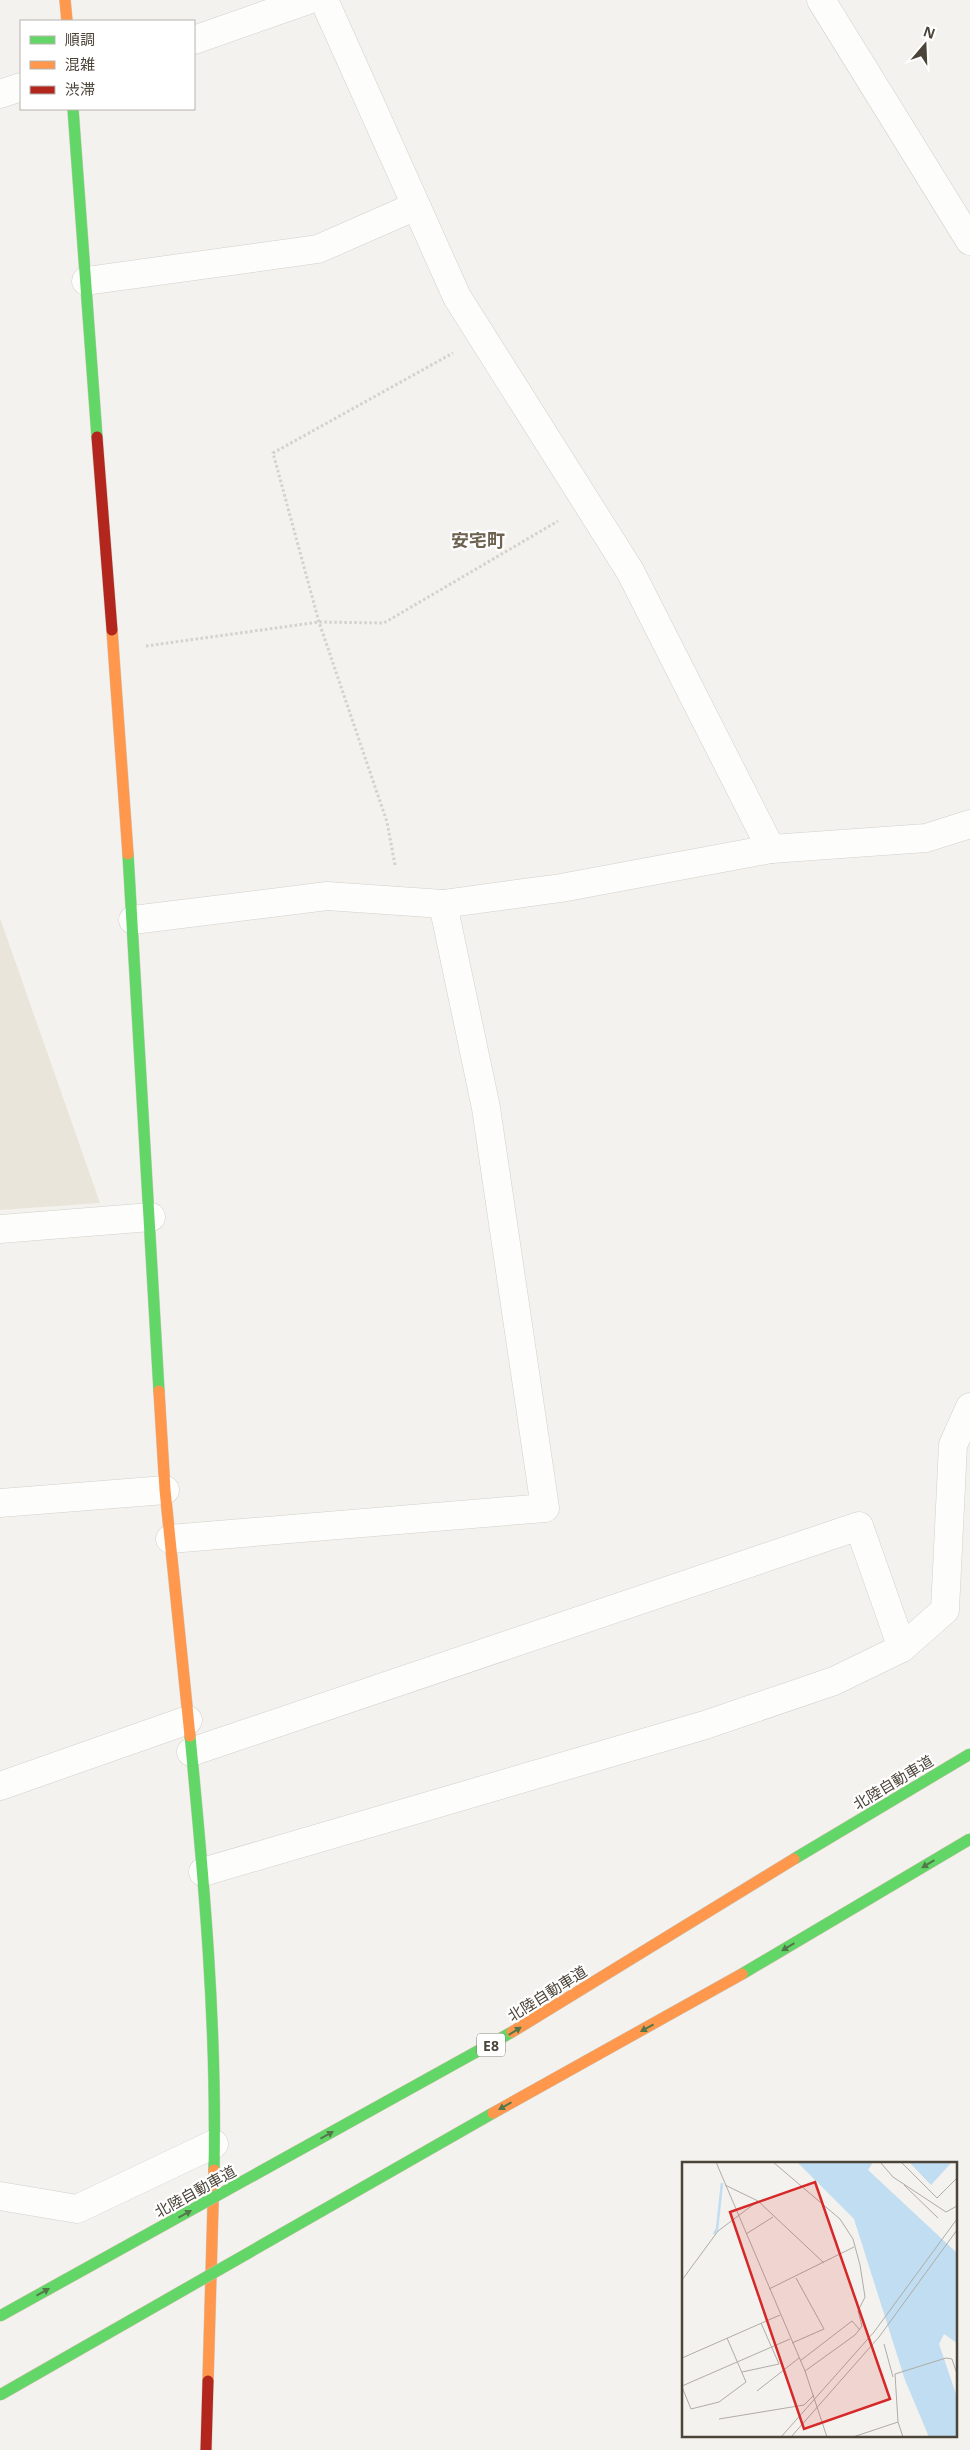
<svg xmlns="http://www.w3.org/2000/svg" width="970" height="2450" viewBox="0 0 970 2450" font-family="'Open Sans','Noto Sans JP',sans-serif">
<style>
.education{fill:#eae5da}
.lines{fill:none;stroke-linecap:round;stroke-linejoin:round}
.street-casing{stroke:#d2d0cb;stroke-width:29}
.fast-casing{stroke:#d3cfc5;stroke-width:12}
.slow-casing{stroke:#d3cfc5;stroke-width:12}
.jam-casing{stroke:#d3cfc5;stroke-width:12}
.path{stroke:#d3d2cc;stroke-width:3;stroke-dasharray:2.5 2.5;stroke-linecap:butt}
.street{stroke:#fdfdfc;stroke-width:28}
.fast{stroke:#63d668;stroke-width:11}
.slow{stroke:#ff974d;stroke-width:11}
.jam{stroke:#b3261e;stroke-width:11}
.fast-bridge-casing{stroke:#ccbfa9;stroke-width:12;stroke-linecap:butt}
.slow-bridge-casing{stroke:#ccbfa9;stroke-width:12;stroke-linecap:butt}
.fast-bridge{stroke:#63d668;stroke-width:11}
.slow-bridge{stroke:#ff974d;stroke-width:11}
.oneway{fill:#537749}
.labels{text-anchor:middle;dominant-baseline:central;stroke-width:4.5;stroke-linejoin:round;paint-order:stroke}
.shield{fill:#fff;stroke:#817c74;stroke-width:1}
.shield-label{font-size:14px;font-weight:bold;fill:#4b4439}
.street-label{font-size:15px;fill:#4b4439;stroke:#fff}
.quarter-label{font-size:18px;font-weight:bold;fill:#6e6250;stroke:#fff}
.inset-river{fill:none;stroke:#c0ddf1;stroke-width:2.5}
.inset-road{fill:none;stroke:#b0aca6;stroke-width:1}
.view{fill:#d62828;fill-opacity:0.15;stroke:#d62828;stroke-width:2.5}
.inset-edge{fill:none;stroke:#4b4439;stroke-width:2.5}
</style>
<rect width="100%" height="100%" fill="#f4f2ee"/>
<polygon class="education" points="0,918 100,1203 0,1210"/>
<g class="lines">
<g class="street-casing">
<g id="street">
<polyline points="324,0 457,297 630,571 771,849"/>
<polyline points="821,0 970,241"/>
<polyline points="194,40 308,0"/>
<polyline points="0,94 21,87"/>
<polyline points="86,281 318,249 416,206"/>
<polyline points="133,920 327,896 443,904 561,888 771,849 926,838 970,824"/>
<polyline points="0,1229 151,1217"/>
<polyline points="0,1503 165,1490"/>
<polyline points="170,1539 545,1508 486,1108 443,904"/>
<polyline points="191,1752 859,1526 902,1648"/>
<polyline points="0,1786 188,1720"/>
<polyline points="203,1872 705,1725 834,1681 902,1648 945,1610 953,1445 970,1407"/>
<polyline points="0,2196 77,2209 214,2144"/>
</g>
</g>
<g class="fast-casing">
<g id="fast">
<polyline points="73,109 97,437"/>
<polyline points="128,854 159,1391"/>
<path d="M190,1736C204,1880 217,2026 214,2170"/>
</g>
</g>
<g class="slow-casing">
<g id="slow">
<polyline points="65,0 67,21"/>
<polyline points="112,630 128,854"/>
<polyline points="159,1391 165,1490 190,1736"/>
<polyline points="208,2381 214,2170"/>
</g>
</g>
<g class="jam-casing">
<g id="jam">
<polyline points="97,437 112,630"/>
<polyline points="206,2450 208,2381"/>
</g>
</g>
<g class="path">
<polyline points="146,646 319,622 384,623 558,521"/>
<polyline points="395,865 387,822 319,622 273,453 453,353"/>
</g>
<use href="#street" class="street"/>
<use href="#fast" class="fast"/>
<use href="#slow" class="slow"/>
<use href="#jam" class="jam"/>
<g class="fast-bridge-casing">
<g id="fast-bridge">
<polyline points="794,1859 970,1754"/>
<polyline points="742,1974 970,1839"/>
<polyline points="0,2316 512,2032"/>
<polyline points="0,2395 493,2113"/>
</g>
</g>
<g class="slow-bridge-casing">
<g id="slow-bridge">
<polyline points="512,2032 794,1859"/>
<polyline points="493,2113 742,1974"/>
</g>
</g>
<use href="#fast-bridge" class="fast-bridge"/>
<use href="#slow-bridge" class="slow-bridge"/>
</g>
<defs><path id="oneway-solid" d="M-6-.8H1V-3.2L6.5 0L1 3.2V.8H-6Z" transform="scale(1.25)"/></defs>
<g class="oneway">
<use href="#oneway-solid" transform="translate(928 1864) rotate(149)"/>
<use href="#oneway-solid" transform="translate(788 1947) rotate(149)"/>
<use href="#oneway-solid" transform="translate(647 2028) rotate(151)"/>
<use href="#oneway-solid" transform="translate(515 2031) rotate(-32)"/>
<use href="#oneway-solid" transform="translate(505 2106) rotate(150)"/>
<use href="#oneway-solid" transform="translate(327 2135) rotate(-29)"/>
<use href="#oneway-solid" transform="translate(185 2214) rotate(-29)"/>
<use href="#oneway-solid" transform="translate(43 2292) rotate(-29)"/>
</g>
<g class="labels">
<rect class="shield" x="477" y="2033.5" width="28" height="23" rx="4"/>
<g class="shield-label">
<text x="491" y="2045">E8</text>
</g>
<g class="street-label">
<text transform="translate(893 1782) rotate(-31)">北陸自動車道</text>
<text transform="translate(547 1993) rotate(-32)">北陸自動車道</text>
<text transform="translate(195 2191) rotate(-29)">北陸自動車道</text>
</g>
<g class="quarter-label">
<text x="478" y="540">安宅町</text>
</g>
</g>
<g transform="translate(682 2162)">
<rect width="275" height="275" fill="#f4f2ee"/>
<path d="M115,0H191L186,8L275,91V181L262,172L257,182L275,235V275H247L223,218L172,57ZM227,0H270L249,23Z" fill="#c0ddf1"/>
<path class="inset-river" d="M32,72L35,67L40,21"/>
<path class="inset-road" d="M34,0L123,209L145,275M91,0L158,57L171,77L178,103L183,135L176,149L180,164L173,173L123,209M198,0L211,15L264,50L275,44M219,0L255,36L275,16M43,23L76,39M222,23L256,56M64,72L91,55M0,118L36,69L76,39L142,101M87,127L172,85M110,181L142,167L114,116M202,182L211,215M0,196L98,153M118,199L170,159L178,168M60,210L97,202L79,161M0,224L108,177M0,225L9,247L37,240L64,220L45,176M75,229L117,196M37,257L122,243L132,233M99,275L192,170L275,57M109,275L197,175L275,68M171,275L216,260M221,275L216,260L213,212L264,196L270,197L275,212"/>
<path class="view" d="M133,20L208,237L122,267L48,50Z"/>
<rect width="275" height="275" class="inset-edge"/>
</g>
<rect x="20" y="20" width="175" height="90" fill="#ffffff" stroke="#b7b4b0"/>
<rect x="30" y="36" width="25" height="8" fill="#63d668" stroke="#b7b4b0"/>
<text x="65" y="45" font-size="15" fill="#4b4439">順調</text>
<rect x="30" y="61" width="25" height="8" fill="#ff974d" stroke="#b7b4b0"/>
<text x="65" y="70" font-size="15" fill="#4b4439">混雑</text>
<rect x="30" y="86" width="25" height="8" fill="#b3261e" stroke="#b7b4b0"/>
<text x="65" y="95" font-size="15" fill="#4b4439">渋滞</text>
<g transform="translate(925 45) rotate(19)" stroke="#ffffff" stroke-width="4" paint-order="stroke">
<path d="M0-4L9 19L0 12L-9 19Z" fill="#4b4439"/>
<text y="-8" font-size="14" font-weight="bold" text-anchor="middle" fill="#4b4439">N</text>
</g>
</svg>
